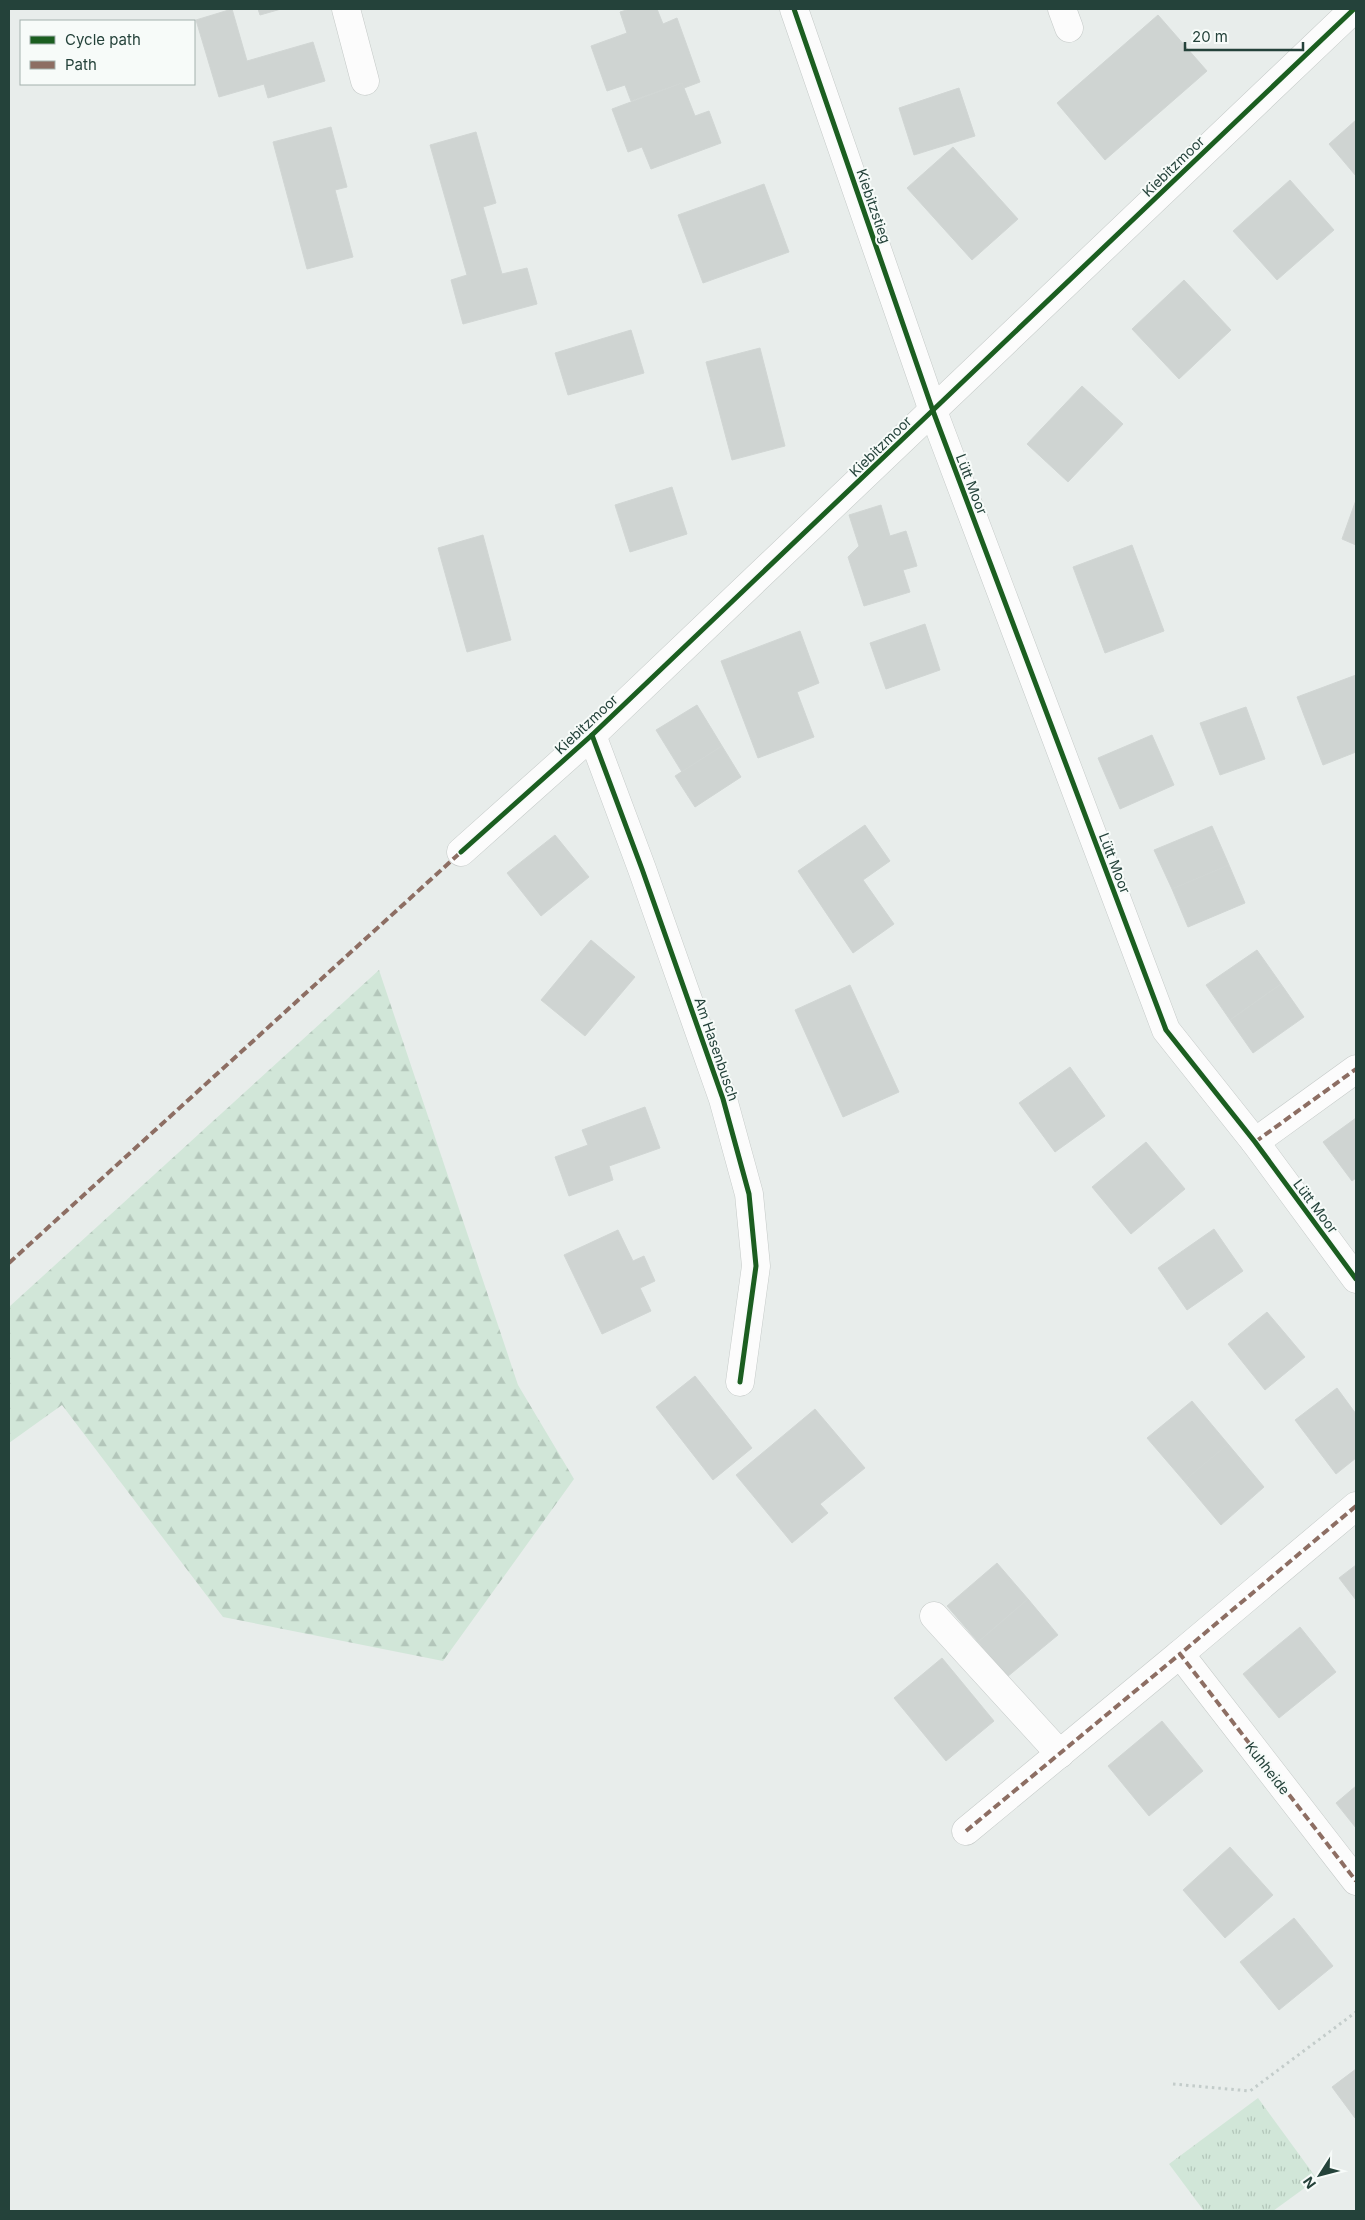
<svg xmlns="http://www.w3.org/2000/svg" width="1365" height="2220" viewBox="0 0 1365 2220" font-family="Inter,sans-serif">
<style>
.grass{fill:url(#grass-tufts)}
.forest{fill:url(#forest-firs)}
.building{fill:#cfd4d2;stroke:#d1d6d4}
.lines{fill:none;stroke-linecap:round;stroke-linejoin:round}
.minor-casing{stroke:#c5cac8;stroke-width:29}
.path{stroke:#c3ccca;stroke-width:3;stroke-dasharray:2.5 4;stroke-linecap:butt}
.minor{stroke:#fcfcfc;stroke-width:28}
.quiet{stroke:#8d6e63;stroke-width:4;stroke-dasharray:8 4;stroke-linecap:butt}
.cycleway-casing{stroke:#f7fbf9;stroke-width:8}
.cycleway{stroke:#1b5e20;stroke-width:5}
.labels{text-anchor:middle;dominant-baseline:central;stroke-width:4;stroke-linejoin:round;paint-order:stroke}
.street-label{font-size:14px;fill:#24423a;stroke:#f7fbf9}
</style>
<defs>
<pattern id="grass-tufts" width="24" height="20" patternUnits="userSpaceOnUse" patternTransform="scale(1.25)"><rect width="24" height="20" fill="#d1e6d8"/><path d="M3 7l-1-3M5 7V3M7 7l1-3M15 17l-1-3M17 17v-4M19 17l1-3" fill="none" stroke="#b3c6ba"/></pattern>
<pattern id="forest-firs" width="22" height="20" patternUnits="userSpaceOnUse" patternTransform="scale(1.25)"><rect width="22" height="20" fill="#d1e6d8"/><path d="M5 1l3.5 6h-7zM16 11l3.5 6h-7z" fill="#b3c6ba"/></pattern>
</defs>
<rect width="100%" height="100%" fill="#e8edeb"/>
<polygon class="grass" points="1258,2098 1317,2179 1273,2211 1204,2211 1169,2164"/>
<polygon class="forest" points="379,970 518,1385 574,1479 443,1661 223,1617 62,1405 9,1443 9,1307"/>
<g class="building">
<polygon points="232,9 247,61 313,42 325,81 268,98 264,84 219,97 196,20"/>
<polygon points="258,9 281,9 260,15"/>
<polygon points="630,9 657,9 663,24 677,18 700,82 684,88 682,83 631,101 625,85 607,91 591,46 627,33 620,12"/>
<polygon points="1158,15 1207,71 1105,160 1057,103"/>
<polygon points="682,83 695,116 709,111 721,143 651,169 642,147 628,152 612,109"/>
<polygon points="959,88 975,136 914,155 899,108"/>
<polygon points="1356,120 1356,176 1329,144"/>
<polygon points="331,127 347,187 335,190 353,257 307,269 273,142"/>
<polygon points="476,132 496,203 483,207 502,274 527,268 537,304 463,324 451,280 467,275 430,145"/>
<polygon points="953,147 1018,219 972,260 907,188"/>
<polygon points="1290,180 1334,230 1277,280 1233,231"/>
<polygon points="764,184 789,252 703,283 678,215"/>
<polygon points="1184,280 1231,330 1179,379 1132,329"/>
<polygon points="631,330 644,373 568,395 555,353"/>
<polygon points="760,348 785,446 732,460 706,362"/>
<polygon points="1082,386 1123,424 1068,482 1027,444"/>
<polygon points="672,487 687,534 630,552 615,505"/>
<polygon points="1356,500 1356,545 1342,539"/>
<polygon points="881,505 890,536 906,531 917,566 903,570 910,592 864,606 848,557 859,546 849,515"/>
<polygon points="483,535 511,640 467,652 438,548"/>
<polygon points="1132,545 1164,631 1105,653 1073,567"/>
<polygon points="925,624 940,670 886,689 870,643"/>
<polygon points="800,631 819,683 797,692 814,737 758,758 721,661"/>
<polygon points="1356,675 1356,752 1323,765 1297,697"/>
<polygon points="697,705 722,746 682,772 656,730"/>
<polygon points="1246,707 1265,759 1220,775 1200,723"/>
<polygon points="1152,735 1174,785 1120,809 1098,758"/>
<polygon points="722,746 741,777 695,807 675,776"/>
<polygon points="865,825 890,861 863,880 894,924 853,953 798,871"/>
<polygon points="1212,826 1229,865 1172,889 1154,850"/>
<polygon points="555,835 589,877 541,916 507,873"/>
<polygon points="1229,865 1245,903 1188,927 1172,889"/>
<polygon points="591,940 635,977 585,1036 541,1000"/>
<polygon points="1257,950 1281,984 1230,1020 1206,985"/>
<polygon points="1281,984 1304,1017 1253,1053 1230,1020"/>
<polygon points="850,985 899,1092 843,1117 795,1010"/>
<polygon points="1070,1067 1105,1116 1055,1152 1019,1103"/>
<polygon points="645,1107 660,1148 609,1166 613,1180 569,1196 555,1157 588,1145 582,1130"/>
<polygon points="1356,1118 1356,1178 1352,1181 1323,1142"/>
<polygon points="1146,1142 1185,1189 1131,1234 1092,1187"/>
<polygon points="1214,1229 1243,1271 1187,1310 1158,1268"/>
<polygon points="618,1230 633,1261 644,1256 655,1281 640,1288 651,1311 602,1334 564,1255"/>
<polygon points="1267,1312 1305,1357 1265,1390 1228,1344"/>
<polygon points="695,1376 752,1448 713,1480 656,1407"/>
<polygon points="1337,1388 1356,1414 1356,1458 1336,1474 1295,1420"/>
<polygon points="1192,1401 1228,1444 1184,1481 1147,1438"/>
<polygon points="815,1409 865,1468 820,1504 828,1513 792,1543 736,1475"/>
<polygon points="1228,1444 1264,1487 1221,1525 1184,1481"/>
<polygon points="997,1563 1028,1599 978,1642 947,1606"/>
<polygon points="1356,1565 1356,1600 1339,1578"/>
<polygon points="1028,1599 1058,1635 1007,1677 978,1642"/>
<polygon points="1300,1627 1336,1672 1279,1718 1243,1674"/>
<polygon points="942,1658 994,1721 946,1761 894,1698"/>
<polygon points="1162,1721 1203,1771 1149,1816 1108,1766"/>
<polygon points="1356,1786 1356,1828 1336,1803"/>
<polygon points="1230,1847 1273,1895 1225,1938 1183,1890"/>
<polygon points="1294,1918 1333,1966 1279,2010 1240,1962"/>
<polygon points="1356,2069 1356,2118 1355,2118 1332,2087"/>
</g>
<g class="lines">
<g class="minor-casing">
<g id="minor">
<polyline points="346,9 365,81"/>
<polyline points="794,9 933,411 1166,1030 1255,1142 1356,1279"/>
<polyline points="1062,9 1069,28"/>
<polyline points="592,735 642,869 723,1099 749,1194 756,1266 740,1382"/>
<polyline points="461,852 592,735 1354,9"/>
<polyline points="1255,1142 1356,1069"/>
<polyline points="1356,1506 1180,1654 1356,1881"/>
<polyline points="934,1616 1060,1754"/>
<polyline points="966,1831 1180,1654"/>
</g>
</g>
<polyline class="path" points="1173,2084 1250,2091 1356,2012"/>
<use href="#minor" class="minor"/>
<g class="quiet">
<polyline points="1255,1142 1356,1069"/>
<polyline points="9,1263 461,852"/>
<polyline points="1356,1506 1180,1654 1356,1881"/>
<polyline points="966,1831 1180,1654"/>
</g>
<g class="cycleway-casing">
<g id="cycleway">
<polyline points="794,9 933,411 1166,1030 1255,1142 1356,1279"/>
<polyline points="592,735 642,869 723,1099 749,1194 756,1266 740,1382"/>
<polyline points="461,852 592,735 1354,9"/>
</g>
</g>
<use href="#cycleway" class="cycleway"/>
</g>
<g class="labels">
<g class="street-label">
<text transform="translate(1173 166) rotate(-44)">Kiebitzmoor</text>
<text transform="translate(874 206) rotate(71)">Kiebitzstieg</text>
<text transform="translate(880 446) rotate(-44)">Kiebitzmoor</text>
<text transform="translate(972 484) rotate(69)">Lütt Moor</text>
<text transform="translate(586 724) rotate(-43)">Kiebitzmoor</text>
<text transform="translate(1115 863) rotate(69)">Lütt Moor</text>
<text transform="translate(717 1049) rotate(71)">Am Hasenbusch</text>
<text transform="translate(1316 1206) rotate(53)">Lütt Moor</text>
<text transform="translate(1268 1768) rotate(52)">Kuhheide</text>
</g>
</g>
<rect width="1365" height="2220" fill="none" stroke="#24423a" stroke-width="20"/>
<rect x="20" y="20" width="175" height="65" fill="#f7fbf9" stroke="#a3b1ad"/>
<rect x="30" y="36" width="25" height="8" fill="#1b5e20" stroke="#a3b1ad"/>
<text x="65" y="45" font-size="15" fill="#24423a">Cycle path</text>
<rect x="30" y="61" width="25" height="8" fill="#8d6e63" stroke="#a3b1ad"/>
<text x="65" y="70" font-size="15" fill="#24423a">Path</text>
<g transform="translate(1320 2175) rotate(234)" stroke="#f7fbf9" stroke-width="4" paint-order="stroke">
<path d="M0-4L9 19L0 12L-9 19Z" fill="#24423a"/>
<text y="-8" font-size="14" font-weight="bold" text-anchor="middle" fill="#24423a">N</text>
</g>
<path d="M1185 42v8h118v-8" fill="none" stroke="#24423a" stroke-width="2.5"/>
<text x="1192" y="42" font-size="15" fill="#24423a" stroke="#f7fbf9" stroke-width="4" paint-order="stroke">20 m</text>
</svg>
